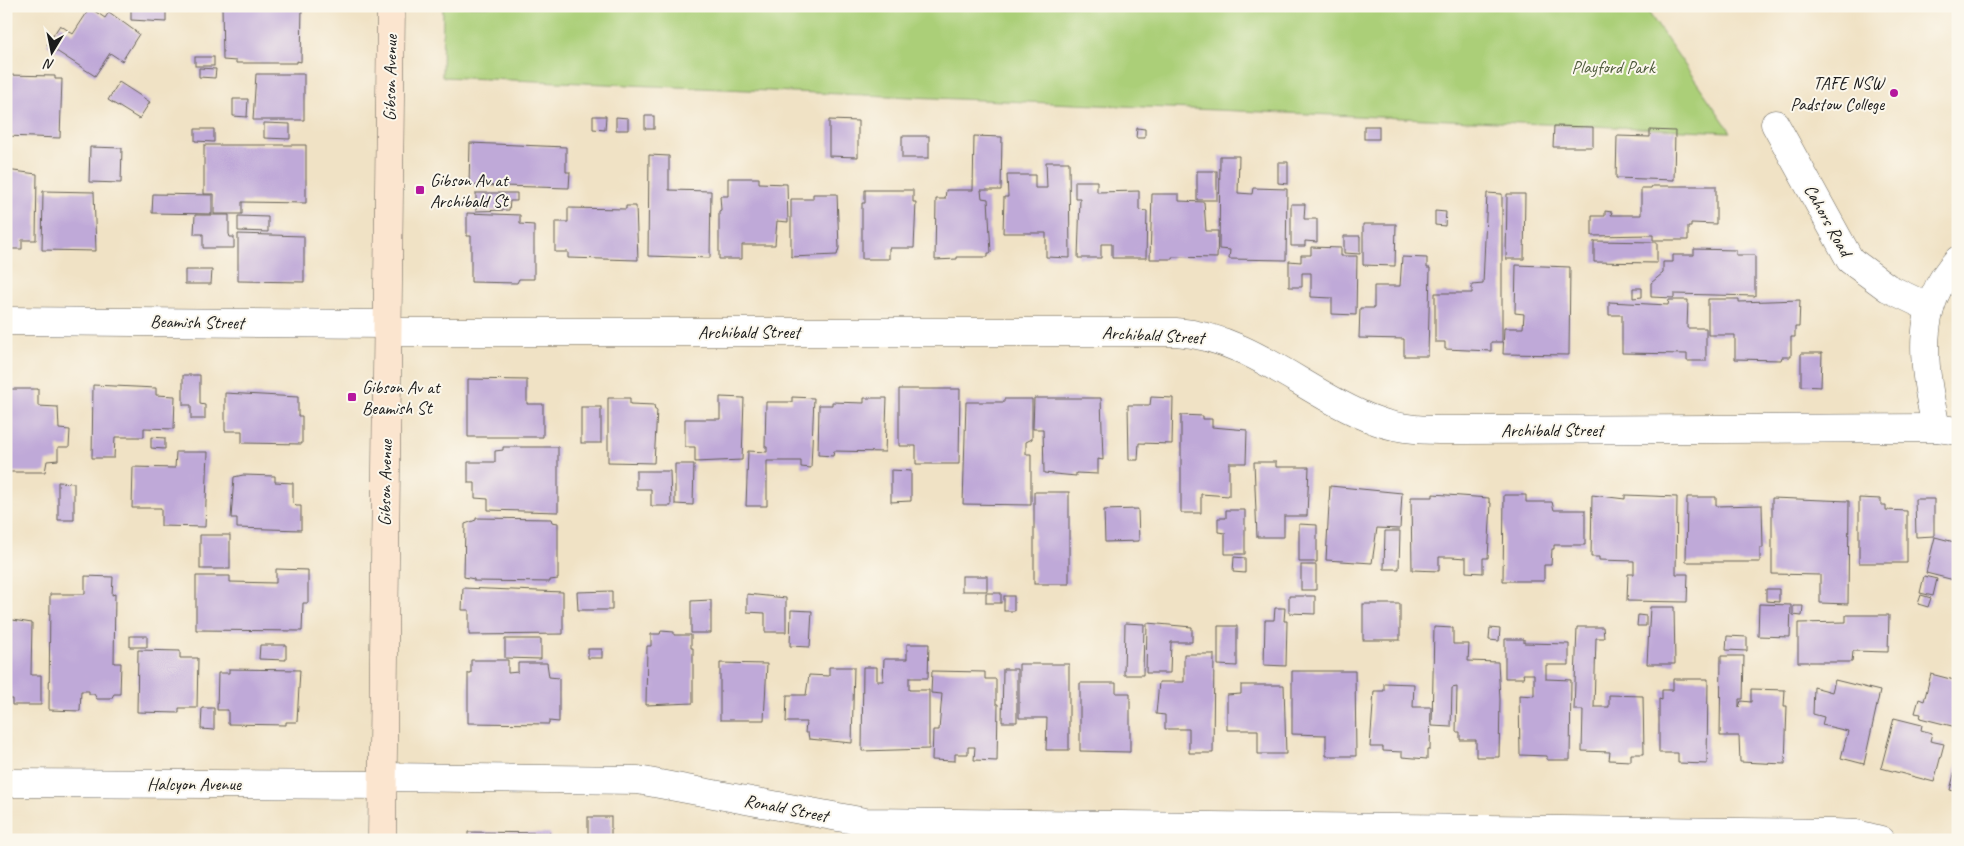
<svg xmlns="http://www.w3.org/2000/svg" width="1964" height="846" viewBox="0 0 1964 846" font-family="Caveat,sans-serif">
<style>
.green{fill:#abcf78;stroke:#64764a}
.building{fill:#bfa9d8}
.lines{fill:none;stroke-linecap:round;stroke-linejoin:round}
.minor-casing{stroke:#666157;stroke-width:29}
.secondary-casing{stroke:#666157;stroke-width:29}
.minor{stroke:#fff;stroke-width:28}
.secondary{stroke:#fbe5cf;stroke-width:28}
.poi-dot{fill:#b5179e;stroke:#fbf7ec;stroke-width:2}
.labels{text-anchor:middle;dominant-baseline:central;stroke-width:4;stroke-linejoin:round;paint-order:stroke}
.park-label{font-size:18px;fill:#4e5b3c;stroke:#fbf7ec}
.street-label{font-size:18px;fill:#1c1c1c;stroke:#fbf7ec}
.poi-label{font-size:18px;fill:#1c1c1c;stroke:#fbf7ec;text-anchor:start}
</style>
<rect width="100%" height="100%" fill="#fbf7ec"/>
<filter id="ink" filterUnits="userSpaceOnUse"><feTurbulence type="fractalNoise" baseFrequency=".02" numOctaves="2"/><feDisplacementMap in="SourceGraphic" scale="10" xChannelSelector="R" yChannelSelector="G"/><feConvolveMatrix kernelMatrix="1 2 1 2 8 2 1 2 1" color-interpolation-filters="sRGB"/></filter>
<filter id="wash" filterUnits="userSpaceOnUse"><feTurbulence type="fractalNoise" baseFrequency=".0096" numOctaves="4" result="noise"/><feDisplacementMap in="SourceGraphic" scale="20" xChannelSelector="R" yChannelSelector="G"/><feGaussianBlur stdDeviation="1.12" result="paint"/><feColorMatrix in="noise" values="0 0 0 0 0 0 0 0 0 0 0 0 0 0 0 0 0 1.4 0 .05"/><feComposite in="paint" operator="in"/></filter>
<g filter="url(#wash)">
<rect width="100%" height="100%" fill="#f0e2c5"/>
<polygon class="green" points="443,6 1644,6 1731,132 442,77"/>
<g id="blocks">
<g class="building">
<polygon points="131,6 166,6 166,22 131,20"/>
<polygon points="222,6 302,6 301,62 297,61 297,63 236,63 236,61 223,60"/>
<polygon points="90,8 105,18 109,12 139,34 122,61 110,53 95,76 47,45 60,25 73,34"/>
<rect x="195" y="57" width="19" height="9"/>
<polygon points="199,68 216,69 215,78 199,77"/>
<polygon points="256,74 304,74 304,120 253,120"/>
<polygon points="6,75 55,76 55,79 62,79 60,138 6,136"/>
<polygon points="119,82 150,102 139,119 108,100"/>
<polygon points="233,99 248,99 247,117 233,116"/>
<polygon points="593,116 606,116 605,130 593,129"/>
<rect x="645" y="116" width="9" height="13"/>
<polygon points="616,117 628,118 628,130 616,130"/>
<polygon points="829,120 858,121 858,157 829,156"/>
<polygon points="264,123 290,124 290,139 264,138"/>
<rect x="1364" y="126" width="15" height="13"/>
<polygon points="1554,126 1593,127 1593,147 1553,147"/>
<polygon points="1137,128 1145,129 1145,138 1136,138"/>
<polygon points="195,129 214,129 214,142 195,141"/>
<polygon points="1650,130 1675,131 1674,180 1616,178 1617,136 1650,137"/>
<rect x="902" y="136" width="27" height="22"/>
<polygon points="974,136 1002,137 1001,190 981,190 982,198 988,199 991,253 988,253 988,257 957,257 957,259 935,260 936,199 945,199 946,190 973,190"/>
<polygon points="470,143 566,147 566,172 570,172 569,188 469,185"/>
<polygon points="204,145 306,145 306,203 242,202 242,214 214,214 214,194 204,194"/>
<polygon points="90,147 122,148 121,183 89,182"/>
<polygon points="649,155 669,156 669,190 711,191 710,258 648,256"/>
<polygon points="1220,156 1239,156 1238,193 1252,194 1253,188 1287,189 1286,260 1229,259 1230,250 1219,249"/>
<polygon points="1046,162 1069,162 1070,258 1046,257 1046,233 1003,233 1004,197 1008,197 1007,175 1035,175 1035,188 1047,188"/>
<polygon points="1278,162 1288,162 1288,184 1278,183"/>
<polygon points="6,170 37,174 36,240 22,240 22,249 6,249"/>
<rect x="1197" y="171" width="20" height="29"/>
<polygon points="728,178 759,178 759,183 787,184 788,222 777,221 775,245 742,245 742,259 719,259 719,211 721,210 720,196 728,196"/>
<polygon points="1075,181 1097,181 1097,192 1139,191 1139,210 1147,211 1146,258 1112,258 1112,244 1101,244 1101,258 1078,258 1080,198 1075,198"/>
<polygon points="1652,186 1716,186 1716,224 1691,223 1691,227 1688,227 1688,240 1653,240 1653,235 1592,236 1592,216 1605,216 1605,211 1612,212 1611,215 1641,215 1641,188 1651,188"/>
<polygon points="865,190 913,190 913,202 916,202 914,248 889,248 889,259 862,259 862,203 865,203"/>
<polygon points="43,191 94,192 96,251 42,250"/>
<polygon points="476,193 517,193 517,201 510,201 509,210 476,211"/>
<polygon points="1487,193 1502,194 1502,342 1491,342 1491,351 1445,349 1445,342 1435,342 1435,293 1472,293 1472,285 1483,284"/>
<polygon points="153,194 212,195 212,214 152,213"/>
<polygon points="813,194 837,194 839,248 837,255 791,257 791,199 813,199"/>
<polygon points="1152,194 1179,194 1179,201 1204,202 1206,231 1218,231 1217,258 1172,257 1172,259 1150,259"/>
<polygon points="1507,194 1525,194 1524,259 1506,259"/>
<polygon points="1291,204 1305,204 1304,219 1317,219 1317,242 1305,241 1305,246 1291,246"/>
<polygon points="626,206 636,206 638,260 568,258 568,252 555,252 555,222 568,222 568,208 626,209"/>
<polygon points="1435,211 1446,212 1445,226 1435,225"/>
<polygon points="467,213 520,215 520,224 534,225 534,279 519,279 517,283 471,282 471,236 467,236"/>
<polygon points="195,215 229,215 229,234 230,237 234,237 234,248 203,248 203,234 194,234"/>
<polygon points="238,216 268,217 268,232 238,231"/>
<polygon points="1363,224 1396,224 1395,266 1363,265"/>
<polygon points="238,234 304,236 304,282 238,281"/>
<polygon points="1344,236 1360,236 1360,254 1344,253"/>
<polygon points="1594,241 1657,242 1657,263 1594,262"/>
<polygon points="1311,247 1341,248 1341,256 1357,256 1356,315 1332,314 1332,298 1311,297 1311,273 1302,273 1302,287 1289,287 1289,261 1301,262 1301,255 1311,255"/>
<polygon points="1694,249 1736,250 1736,255 1755,255 1755,296 1674,294 1674,298 1651,297 1651,283 1663,273 1663,262 1673,262 1673,255 1694,255"/>
<polygon points="1402,257 1427,258 1427,268 1430,268 1428,356 1404,356 1404,339 1359,338 1360,308 1374,308 1374,286 1400,286"/>
<polygon points="1516,265 1570,267 1569,355 1503,354 1504,328 1523,328 1524,314 1515,313"/>
<polygon points="185,270 212,270 211,284 185,284"/>
<polygon points="1633,288 1642,288 1642,297 1633,298"/>
<polygon points="1708,299 1739,299 1739,302 1800,300 1799,327 1795,327 1795,337 1791,337 1791,357 1782,357 1781,360 1735,359 1735,335 1708,335"/>
<polygon points="1669,300 1688,300 1687,328 1706,328 1706,361 1687,361 1687,354 1622,353 1622,315 1609,315 1609,302 1668,305"/>
<polygon points="1801,353 1822,353 1821,387 1801,386"/>
<polygon points="183,375 200,375 200,404 205,405 205,419 191,419 191,405 183,405"/>
<polygon points="468,379 527,380 527,404 543,404 543,437 468,437"/>
<polygon points="93,385 156,388 156,395 175,396 174,429 144,428 144,437 115,437 114,458 92,458"/>
<polygon points="10,389 38,389 38,406 58,407 59,429 70,430 69,447 58,447 58,460 47,461 45,472 9,472"/>
<polygon points="899,389 960,389 959,464 916,464 916,446 899,446"/>
<polygon points="225,393 298,397 298,416 302,416 302,444 242,443 242,431 225,431"/>
<polygon points="720,397 744,398 742,460 695,462 695,447 685,447 685,419 720,419"/>
<polygon points="792,397 814,398 811,468 801,467 801,461 767,461 767,506 746,506 748,451 767,452 767,447 765,447 766,402 792,402"/>
<polygon points="1151,397 1173,398 1172,444 1139,443 1138,460 1129,460 1128,405 1150,405"/>
<polygon points="608,398 630,398 630,404 654,405 655,410 657,410 654,463 608,462"/>
<polygon points="864,398 887,398 885,452 834,451 833,456 818,455 819,405 832,405 832,402 864,403"/>
<polygon points="1034,398 1101,398 1103,460 1098,459 1098,474 1076,473 1076,476 1044,473 1043,429 1033,429"/>
<polygon points="1004,399 1032,399 1032,439 1026,442 1026,454 1031,454 1031,505 963,504 966,402 1004,402"/>
<rect x="581" y="407" width="20" height="36"/>
<polygon points="1181,415 1203,416 1203,419 1212,419 1212,427 1247,430 1246,463 1229,463 1229,496 1201,494 1201,513 1181,513"/>
<polygon points="151,437 165,438 165,449 151,448"/>
<polygon points="503,447 558,447 558,512 488,510 488,499 475,498 475,483 468,483 468,462 495,462 495,451 503,450"/>
<polygon points="176,452 208,452 205,527 161,526 161,508 132,508 133,467 175,468"/>
<polygon points="1254,462 1276,462 1276,467 1309,467 1307,516 1284,516 1284,537 1257,537"/>
<polygon points="675,464 694,464 693,505 675,504"/>
<polygon points="891,470 911,471 911,501 891,502"/>
<polygon points="636,471 670,471 671,506 651,506 651,489 636,489"/>
<polygon points="243,475 275,476 275,482 293,483 293,503 296,506 301,506 301,530 237,528 237,518 231,518 234,477"/>
<polygon points="58,482 74,483 74,520 58,520"/>
<polygon points="1330,486 1402,493 1400,529 1377,528 1372,563 1326,560"/>
<rect x="1034" y="492" width="35" height="92"/>
<polygon points="1433,494 1489,498 1489,502 1491,503 1488,558 1483,558 1483,573 1466,572 1466,558 1451,557 1439,557 1439,571 1412,570 1411,497 1433,497"/>
<polygon points="1504,495 1526,495 1526,502 1552,502 1554,510 1585,510 1585,545 1554,545 1554,549 1552,549 1551,565 1544,565 1544,581 1503,581"/>
<polygon points="1592,495 1625,499 1625,495 1677,497 1676,574 1688,574 1687,602 1627,601 1628,574 1634,574 1634,561 1599,560 1599,557 1591,557"/>
<polygon points="1687,497 1716,497 1716,506 1762,505 1763,548 1760,548 1760,562 1686,562"/>
<polygon points="1772,498 1849,501 1848,604 1820,603 1820,575 1772,574"/>
<polygon points="1859,498 1881,499 1881,505 1886,505 1886,510 1907,511 1907,563 1859,563"/>
<polygon points="1915,499 1934,499 1934,536 1916,537"/>
<polygon points="1138,509 1139,541 1105,542 1104,510"/>
<polygon points="1226,510 1245,510 1245,554 1225,554 1225,533 1218,532 1218,518 1226,518"/>
<polygon points="476,518 551,519 552,522 558,523 558,579 550,580 550,582 474,581 474,579 464,577 465,524 476,520"/>
<polygon points="1299,524 1317,525 1317,562 1299,562"/>
<polygon points="1385,531 1400,531 1399,569 1384,569"/>
<rect x="200" y="535" width="30" height="34"/>
<polygon points="1935,537 1958,543 1958,581 1926,573"/>
<polygon points="1234,557 1245,558 1245,573 1233,572"/>
<rect x="1301" y="565" width="15" height="25"/>
<polygon points="276,569 308,570 308,603 303,603 302,631 196,630 196,576 230,576 230,582 276,583"/>
<polygon points="85,576 113,577 112,595 115,594 114,663 121,663 120,694 114,694 111,699 97,699 94,694 89,694 89,691 81,691 80,711 49,710 50,594 85,594"/>
<rect x="962" y="576" width="25" height="15"/>
<polygon points="1924,576 1937,579 1933,596 1920,593"/>
<polygon points="463,588 563,592 563,634 469,635 469,610 462,610"/>
<polygon points="1766,589 1779,589 1779,602 1766,601"/>
<polygon points="612,591 612,610 578,610 577,592"/>
<rect x="986" y="593" width="15" height="10"/>
<polygon points="747,594 786,598 786,632 765,632 765,613 747,612"/>
<polygon points="1921,595 1931,598 1928,607 1918,604"/>
<rect x="1004" y="596" width="10" height="15"/>
<polygon points="1289,596 1315,596 1315,614 1289,613"/>
<polygon points="711,600 711,633 691,633 691,601"/>
<rect x="1363" y="604" width="37" height="36"/>
<polygon points="1759,604 1791,605 1790,637 1758,636"/>
<polygon points="1793,606 1803,606 1802,616 1793,615"/>
<polygon points="1650,607 1674,607 1675,664 1647,664"/>
<polygon points="1275,608 1285,608 1284,621 1287,621 1286,666 1264,665 1265,620 1274,620"/>
<polygon points="791,610 812,611 810,647 790,646"/>
<polygon points="1638,615 1646,616 1646,626 1637,626"/>
<polygon points="1846,615 1889,615 1888,652 1853,651 1852,662 1798,662 1798,623 1846,622"/>
<polygon points="6,619 32,623 31,675 41,675 41,705 12,705 12,699 6,699"/>
<polygon points="1125,623 1144,624 1143,675 1124,675"/>
<polygon points="1147,623 1192,627 1192,642 1171,642 1170,673 1146,673"/>
<polygon points="1218,626 1237,626 1237,666 1218,665"/>
<polygon points="1434,627 1453,628 1453,644 1469,644 1468,661 1498,662 1500,699 1499,757 1476,757 1476,740 1460,740 1460,732 1456,732 1457,687 1452,688 1451,727 1432,726"/>
<polygon points="1577,627 1603,627 1604,638 1596,638 1594,707 1609,707 1609,695 1643,696 1644,754 1631,754 1631,761 1609,760 1610,752 1582,751 1583,710 1574,710"/>
<polygon points="1490,628 1500,629 1499,641 1489,640"/>
<polygon points="661,631 674,632 674,635 691,635 691,648 693,648 693,703 646,705 647,646 651,646 651,634 660,634"/>
<rect x="130" y="636" width="17" height="11"/>
<polygon points="1727,636 1747,637 1747,651 1726,650"/>
<polygon points="505,639 541,639 541,659 505,658"/>
<polygon points="1505,639 1524,639 1524,643 1569,644 1569,665 1546,665 1546,679 1571,680 1570,760 1547,760 1547,756 1520,755 1519,695 1534,696 1534,674 1523,674 1524,678 1505,678"/>
<polygon points="907,644 929,644 928,678 909,678 909,690 929,690 929,749 862,751 863,667 877,667 877,681 883,681 884,659 907,659"/>
<polygon points="260,645 286,645 286,660 259,659"/>
<rect x="588" y="649" width="14" height="9"/>
<polygon points="138,650 180,651 180,658 198,658 197,708 179,708 179,713 137,712"/>
<polygon points="1184,654 1214,654 1213,753 1189,753 1189,729 1165,729 1165,715 1156,714 1159,682 1184,682"/>
<polygon points="1721,656 1744,656 1743,699 1739,699 1739,707 1741,701 1751,702 1751,689 1785,690 1784,706 1787,706 1785,764 1740,762 1739,736 1720,736"/>
<polygon points="471,660 508,660 508,673 518,672 518,663 547,663 549,677 559,678 559,722 549,721 549,724 468,723 468,673 471,673"/>
<polygon points="720,663 767,664 764,720 720,720"/>
<polygon points="1019,664 1069,664 1069,750 1046,750 1047,718 1019,718"/>
<polygon points="829,667 854,667 852,743 809,739 808,733 805,733 806,722 786,722 787,695 806,695 809,675 829,676"/>
<polygon points="229,669 300,670 297,722 286,722 286,725 228,724 228,710 217,710 218,673 229,673"/>
<polygon points="1003,669 1017,669 1017,722 1002,722"/>
<polygon points="932,671 985,672 985,679 996,679 996,704 998,704 997,761 974,760 975,747 968,747 968,754 955,754 955,761 932,760 933,730 939,730 942,694 931,693"/>
<polygon points="1292,671 1355,671 1356,756 1326,756 1326,735 1292,734"/>
<polygon points="1931,674 1958,681 1956,727 1920,718 1921,714 1915,713 1919,699 1924,701"/>
<polygon points="1673,679 1708,679 1707,764 1678,763 1678,753 1659,753 1659,699 1662,700 1662,690 1673,690"/>
<polygon points="1835,680 1880,691 1864,764 1841,758 1848,731 1822,725 1824,717 1813,714 1814,687 1832,692"/>
<polygon points="1080,683 1116,683 1116,693 1130,693 1130,752 1080,751"/>
<polygon points="1384,683 1414,684 1413,707 1431,707 1430,750 1427,750 1427,759 1402,757 1402,752 1383,751 1383,747 1370,747 1374,691 1384,691"/>
<polygon points="1241,685 1284,685 1286,754 1258,754 1258,730 1227,730 1227,695 1241,694"/>
<polygon points="202,708 214,708 214,730 201,729"/>
<polygon points="1894,718 1922,725 1921,730 1932,733 1930,741 1944,744 1934,782 1881,768"/>
<polygon points="1957,763 1958,763 1958,792 1950,790"/>
<rect x="588" y="817" width="23" height="23"/>
<polygon points="468,832 550,833 550,840 468,840"/>
</g>
</g>
</g>
<g filter="url(#ink)">
<use href="#blocks" fill-opacity="0" stroke="#666157" stroke-width="1"/>
<g class="lines">
<g class="minor-casing">
<g id="minor">
<polyline points="1775,124 1850,260 1888,288 1930,308"/>
<polyline points="6,321 388,324"/>
<path d="M387,332H1176C1252,337 1308,396 1377,421C1403,431 1433,430 1460,430L1936,428L1958,431"/>
<path d="M1936,428C1924,369 1912,308 1958,260"/>
<polyline points="382,777 638,780 865,822 1834,833 1857,834 1881,840"/>
<polyline points="6,783 382,785"/>
</g>
</g>
<g class="secondary-casing">
<polyline id="secondary" points="382,840 391,6"/>
</g>
<use href="#minor" class="minor"/>
<use href="#secondary" class="secondary"/>
</g>
</g>
<g class="poi-dot">
<circle cx="1894" cy="93" r="5"/>
<rect x="415" y="185" width="10" height="10" rx="2.5"/>
<rect x="347" y="392" width="10" height="10" rx="2.5"/>
</g>
<g class="labels">
<g class="park-label">
<text x="1613" y="67">Playford Park</text>
</g>
<g class="street-label">
<text transform="translate(390 78) rotate(-89)">Gibson Avenue</text>
<text transform="translate(1828 220) rotate(61)">Cahors Road</text>
<text transform="translate(197 322) rotate(1)">Beamish Street</text>
<text x="749" y="332">Archibald Street</text>
<text transform="translate(1153 335) rotate(3)">Archibald Street</text>
<text x="1552" y="430">Archibald Street</text>
<text transform="translate(385 483) rotate(-89)">Gibson Avenue</text>
<text x="194" y="784">Halcyon Avenue</text>
<text transform="translate(786 808) rotate(11)">Ronald Street</text>
</g>
<g class="poi-label">
<text x="1884" y="83" text-anchor="end">TAFE NSW<tspan x="1884" dy="21">Padstow College</tspan></text>
<text x="430" y="180">Gibson Av at<tspan x="430" dy="21">Archibald St</tspan></text>
<text x="362" y="387">Gibson Av at<tspan x="362" dy="21">Beamish St</tspan></text>
</g>
</g>
<rect width="1964" height="846" fill="none" stroke="#fbf7ec" stroke-width="25"/>
<g transform="translate(52 52) rotate(190)" stroke="#fbf7ec" stroke-width="4" paint-order="stroke">
<path d="M0-4L9 19L0 12L-9 19Z" fill="#1c1c1c"/>
<text y="-8" font-size="14" font-weight="bold" text-anchor="middle" fill="#1c1c1c">N</text>
</g>
</svg>
